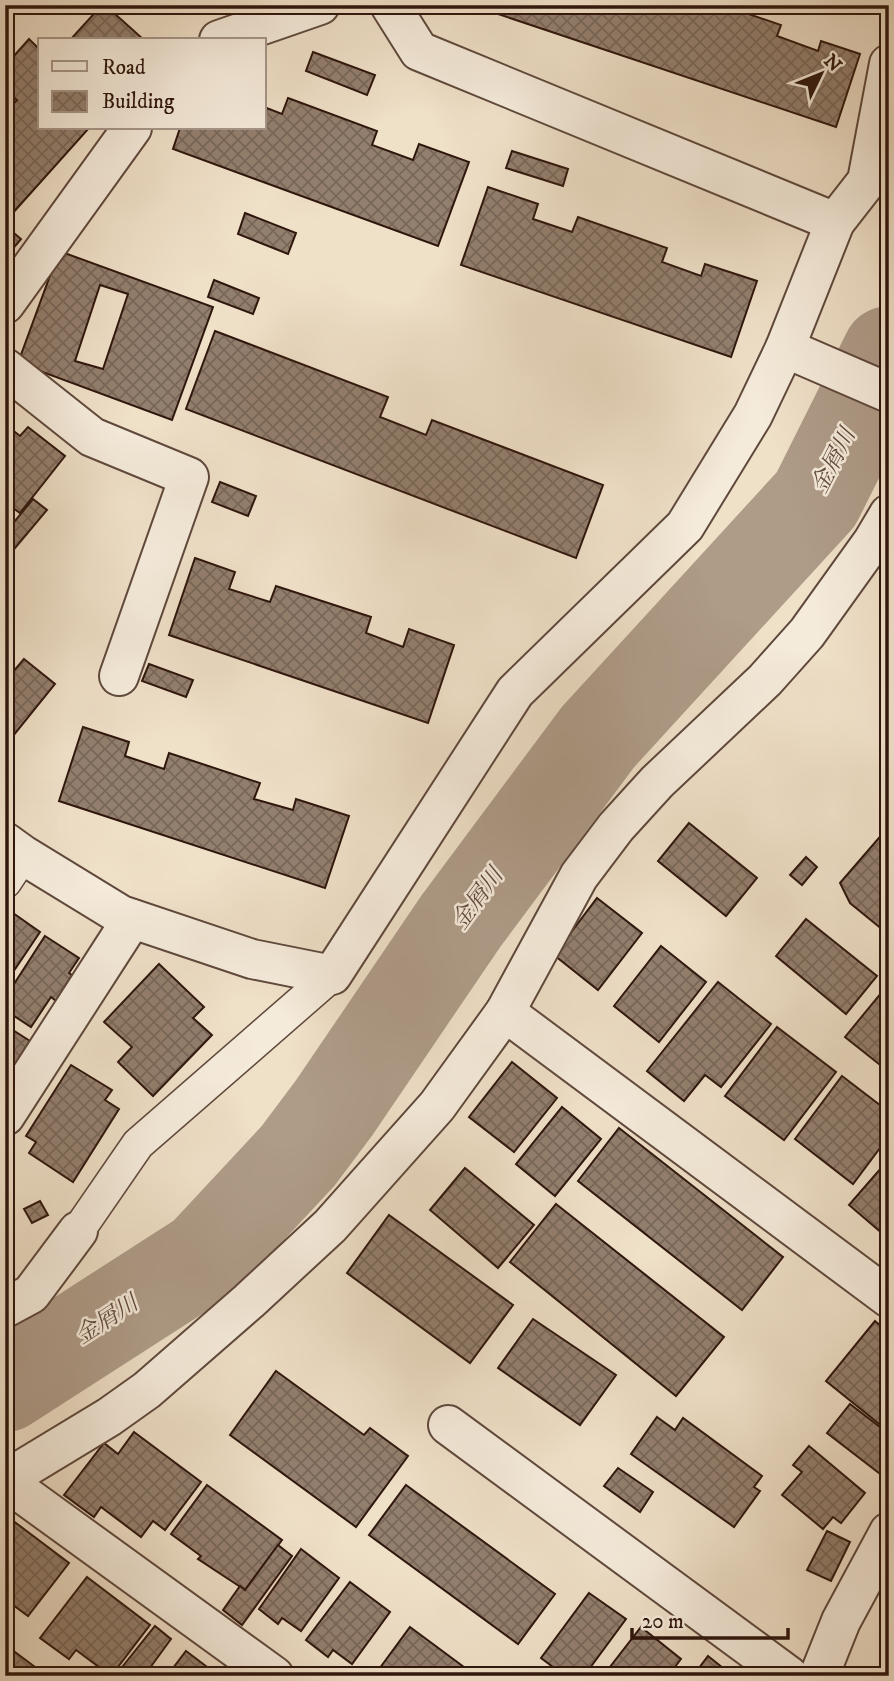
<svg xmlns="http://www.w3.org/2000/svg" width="894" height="1681" viewBox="0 0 894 1681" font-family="'IM FELL DW Pica','Noto Serif JP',serif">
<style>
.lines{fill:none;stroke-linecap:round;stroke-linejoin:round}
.river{stroke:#ae9b88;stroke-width:94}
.building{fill:url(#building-cross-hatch);stroke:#2f160d;stroke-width:2;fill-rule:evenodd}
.lane-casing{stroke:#5f483c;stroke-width:35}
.street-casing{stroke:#5f483c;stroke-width:42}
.lane{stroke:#f5ebdb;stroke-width:32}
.street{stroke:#f5ebdb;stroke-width:38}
.labels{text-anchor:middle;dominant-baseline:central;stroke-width:5;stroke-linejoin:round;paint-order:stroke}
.water-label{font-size:23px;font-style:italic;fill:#624b3e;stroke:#f5ebdb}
</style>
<defs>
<pattern id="building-cross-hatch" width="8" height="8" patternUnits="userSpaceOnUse" patternTransform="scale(1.75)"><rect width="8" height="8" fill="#937f6e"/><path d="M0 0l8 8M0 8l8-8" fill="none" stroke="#786759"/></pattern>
</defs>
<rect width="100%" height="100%" fill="#efe0c8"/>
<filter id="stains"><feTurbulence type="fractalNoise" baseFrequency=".00286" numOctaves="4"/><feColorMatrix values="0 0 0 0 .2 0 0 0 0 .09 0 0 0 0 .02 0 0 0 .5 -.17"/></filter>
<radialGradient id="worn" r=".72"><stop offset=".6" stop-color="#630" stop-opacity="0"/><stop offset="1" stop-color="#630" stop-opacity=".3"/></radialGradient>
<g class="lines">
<polyline class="river" points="5,1385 204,1257 298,1156 334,1108 461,921 598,737 816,499 889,353"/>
</g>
<g class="building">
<polygon points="102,5 105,5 144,40 70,40"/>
<polygon points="471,5 722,5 781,25 777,36 818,51 821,41 860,54 836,127"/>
<polygon points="29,39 40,50 40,128 89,128 11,215 5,210 5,113 17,100 5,90 5,66"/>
<polygon points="313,52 375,75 367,95 306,71"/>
<polygon points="288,98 377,131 372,145 413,160 419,144 469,162 438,246 173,149 180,128 264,128 264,107 282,114"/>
<polygon points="512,151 568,169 563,186 506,168"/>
<polygon points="488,187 538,204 533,219 572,232 578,217 667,248 662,262 701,276 705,264 757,281 731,357 461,265"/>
<polygon points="245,213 296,233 288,254 238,234"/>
<polygon points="8,228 21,239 5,258 5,231"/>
<path d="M59,251L213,307L172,420L18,363ZM100,285L128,294L103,369L75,361Z"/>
<polygon points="214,280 259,298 253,314 208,297"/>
<polygon points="215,331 388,397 380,417 426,435 432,420 603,485 576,558 186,409"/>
<polygon points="5,424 20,436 28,427 65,456 20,513 5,502"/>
<polygon points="220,482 256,496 248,516 212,502"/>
<polygon points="33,499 47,510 5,560 5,533"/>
<polygon points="195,558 235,572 229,589 270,602 276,586 371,617 366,633 403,647 409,629 454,645 428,723 169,635"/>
<polygon points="24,659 55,684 5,746 5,666 13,672"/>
<polygon points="149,664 193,680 186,697 142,681"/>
<polygon points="83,727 129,742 125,756 164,769 169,753 260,783 254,799 293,810 296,799 349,816 325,888 59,801"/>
<polygon points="689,823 757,878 726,916 658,861"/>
<polygon points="889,830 889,935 850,903 840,883 885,831"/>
<polygon points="806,857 817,867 802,885 790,875"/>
<polygon points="597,898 642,933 598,990 554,955"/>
<polygon points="13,913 40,932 5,984 5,925"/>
<polygon points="806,919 877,976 846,1014 776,956"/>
<polygon points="45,936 79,958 69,973 72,975 56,1001 51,997 31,1027 5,1010 5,998"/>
<polygon points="661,946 706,982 659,1042 614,1006"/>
<polygon points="159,964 204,1007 193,1018 212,1035 153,1096 118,1062 132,1047 104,1022"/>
<polygon points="718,982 771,1024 721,1087 705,1075 684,1101 647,1071"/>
<polygon points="886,987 889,989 889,1072 845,1037"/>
<polygon points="5,1025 30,1041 6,1079 5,1078"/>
<polygon points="777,1027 836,1072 784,1140 725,1096"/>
<polygon points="512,1062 557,1098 514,1152 469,1117"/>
<polygon points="71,1065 112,1090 105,1100 119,1109 73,1182 29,1153 36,1142 26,1136"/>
<polygon points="842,1076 889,1112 889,1136 853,1184 795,1139"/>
<polygon points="562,1107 601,1139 555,1196 516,1164"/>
<polygon points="619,1128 783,1257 742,1310 578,1181"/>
<polygon points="889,1159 889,1226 883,1234 849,1205"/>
<polygon points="465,1168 534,1225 498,1268 430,1210"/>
<polygon points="40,1201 48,1215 32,1223 24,1209"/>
<polygon points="556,1204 724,1337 676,1396 510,1262"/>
<polygon points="389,1215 513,1305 470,1363 347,1273"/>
<polygon points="533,1319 616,1375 580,1425 498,1368"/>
<polygon points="875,1321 889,1333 889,1432 826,1381"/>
<polygon points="276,1371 364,1435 370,1428 408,1456 356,1527 230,1435"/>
<polygon points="850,1404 889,1434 888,1480 827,1433"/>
<polygon points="657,1417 675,1430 683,1418 762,1476 754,1487 760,1491 734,1527 631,1454"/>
<polygon points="134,1432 201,1482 165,1530 153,1521 141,1537 101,1507 94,1517 64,1495 104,1443 118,1454"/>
<polygon points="809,1446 865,1493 841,1523 833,1517 823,1529 782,1495 802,1472 793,1465"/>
<polygon points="618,1468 653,1492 640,1512 604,1486"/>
<polygon points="207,1485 282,1540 245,1590 198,1559 201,1556 171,1534"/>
<polygon points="406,1485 555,1594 518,1644 369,1535"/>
<polygon points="12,1520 69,1563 28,1616 5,1599 5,1530"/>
<polygon points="827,1531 850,1542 831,1581 807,1570"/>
<polygon points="278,1545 292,1556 242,1625 223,1610 240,1586 245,1590"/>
<polygon points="301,1549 339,1578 301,1631 282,1618 278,1624 259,1609"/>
<polygon points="87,1577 150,1625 111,1676 76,1650 69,1659 40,1638"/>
<polygon points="350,1582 390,1612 352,1664 333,1650 328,1657 306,1640"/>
<polygon points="589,1593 626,1619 584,1676 565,1676 541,1658"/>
<polygon points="155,1626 171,1639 144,1676 115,1676"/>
<polygon points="410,1627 476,1676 374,1676"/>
<polygon points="641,1627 681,1659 668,1676 603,1676"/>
<polygon points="11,1649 47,1676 5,1676 5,1658"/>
<polygon points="186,1651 219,1676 167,1676"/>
<polygon points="708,1656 733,1676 693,1676"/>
</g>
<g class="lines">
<g class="lane-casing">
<g id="lane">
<polyline points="5,882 23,855"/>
<polyline points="78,1231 138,1144 332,975"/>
</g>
</g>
<g class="street-casing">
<g id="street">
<polyline points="390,5 419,51 835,222"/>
<polyline points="219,40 320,5"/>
<polyline points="5,304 132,128"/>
<polyline points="785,348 889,393"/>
<polyline points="5,368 92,437 189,477 119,676"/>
<polyline points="5,842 23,855 121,915 252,959 332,975 515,692 685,526 753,415 785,348 835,222 867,181 889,64"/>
<polyline points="505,1012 889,1298"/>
<polyline points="5,1116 132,919"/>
<polyline points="5,1308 31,1294 78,1231"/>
<polyline points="448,1425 789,1676"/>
<polyline points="5,1480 109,1417 147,1390 249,1301 330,1226 437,1106 505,1012 579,876 616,827 657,782 765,680 807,633 873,541 889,514"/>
<polyline points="5,1481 274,1676"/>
<polyline points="819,1676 841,1621 889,1532"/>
</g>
</g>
<use href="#lane" class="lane"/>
<use href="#street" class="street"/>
</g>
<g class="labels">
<g class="water-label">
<text transform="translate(834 461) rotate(-63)">金屑川</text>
<text transform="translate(478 899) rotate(-54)">金屑川</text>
<text transform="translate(107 1320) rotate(-33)">金屑川</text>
</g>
</g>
<rect width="894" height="1681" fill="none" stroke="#efe0c8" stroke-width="28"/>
<rect x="7" y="7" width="880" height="1667" fill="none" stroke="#2f160d" stroke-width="3.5"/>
<rect x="14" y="14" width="866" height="1653" fill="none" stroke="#2f160d" stroke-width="2"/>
<rect x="38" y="38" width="228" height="91" fill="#f5ebdb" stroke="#a69689" stroke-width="2"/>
<rect x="52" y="61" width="35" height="10" fill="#f5ebdb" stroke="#a69689" stroke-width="2"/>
<text x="102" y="74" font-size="21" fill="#2f160d">Road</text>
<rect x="52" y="91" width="35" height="21" fill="url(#building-cross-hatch)" stroke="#a69689" stroke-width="2"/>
<text x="102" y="108" font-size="21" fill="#2f160d">Building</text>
<g transform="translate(821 74) rotate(47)" stroke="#f5ebdb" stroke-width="5" paint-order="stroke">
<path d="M0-5L12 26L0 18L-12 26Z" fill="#2f160d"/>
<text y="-10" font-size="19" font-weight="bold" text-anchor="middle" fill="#2f160d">N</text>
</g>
<path d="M632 1628v10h156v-10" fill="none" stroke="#2f160d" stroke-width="3.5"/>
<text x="642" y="1628" font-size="21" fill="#2f160d" stroke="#f5ebdb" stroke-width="5" paint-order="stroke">20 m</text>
<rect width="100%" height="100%" filter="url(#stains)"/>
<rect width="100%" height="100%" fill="url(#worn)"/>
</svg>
